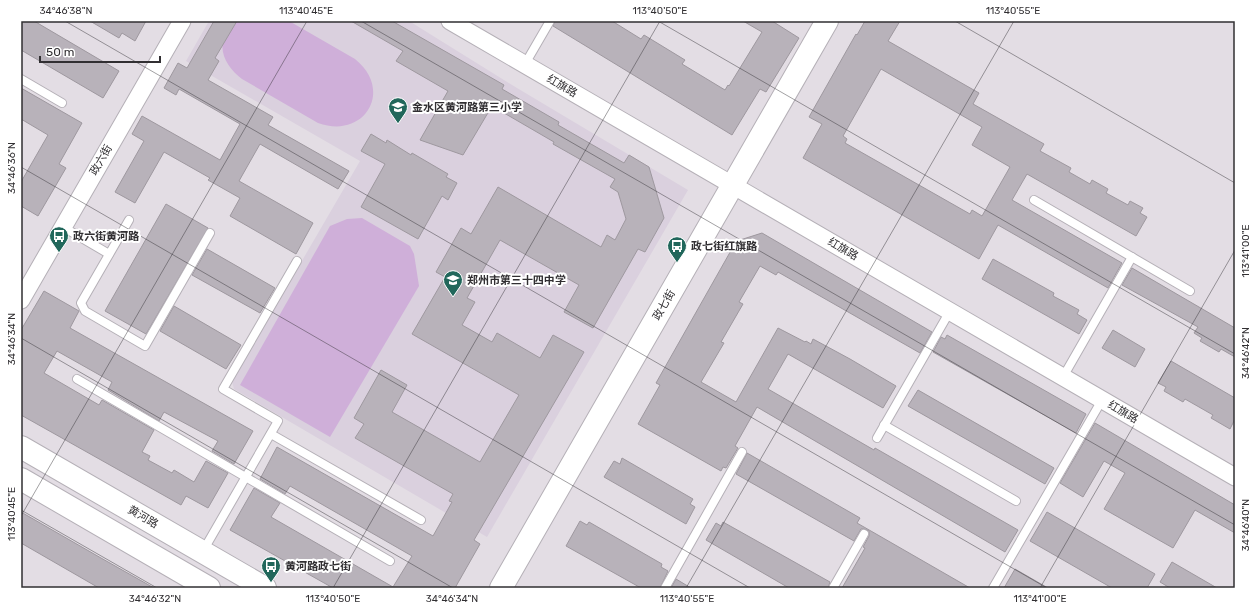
<svg xmlns="http://www.w3.org/2000/svg" width="1256" height="609" viewBox="0 0 1256 609" font-family="Rubik,'Noto Sans SC',sans-serif">
<style>
.built{fill:#dad0de}
.green{fill:#cfafd9}
.building{fill:#b8b2ba;stroke:#9e989f;fill-rule:evenodd}
.lines{fill:none;stroke-linecap:round;stroke-linejoin:round}
.lane-casing{stroke:#b5b0b7;stroke-width:10}
.street-casing{stroke:#b5b0b7;stroke-width:19}
.secondary-casing{stroke:#b5b0b7;stroke-width:24}
.lane{stroke:#fff;stroke-width:8}
.street{stroke:#fff;stroke-width:17}
.secondary{stroke:#fff;stroke-width:22}
.ticks{fill:none;stroke:#312f32;stroke-width:1;stroke-opacity:0.45}
.labels{text-anchor:middle;dominant-baseline:central;stroke-width:4;stroke-linejoin:round;paint-order:stroke}
.street-label{font-size:11px;fill:#312f32;stroke:#fff}
.poi-label{font-size:11px;font-weight:bold;fill:#312f32;stroke:#fff;text-anchor:start}
.neatline{fill:none;stroke:#312f32;stroke-width:1.5}
.ticks-label{font-size:10px;text-anchor:middle;fill:#312f32}
</style>
<rect width="100%" height="100%" fill="#e3dde4"/>
<polygon class="built" points="209,21 409,21 517,88 688,190 487,537 234,389 232,381 360,161 186,61"/>
<g class="green">
<path d="M234,21H289L355,59C394,90 365,140 318,123L242,79C230,70 218,54 224,38C226,32 231,26 234,21Z"/>
<polygon points="362,218 410,246 414,254 419,286 330,437 240,385 330,226 347,219"/>
</g>
<g class="building">
<polygon points="21,21 34,21 119,71 103,98 21,50"/>
<polygon points="90,21 146,21 135,41 122,33 119,38"/>
<polygon points="214,21 237,21 215,58 219,61 208,80 273,117 268,125 349,171 338,189 260,144 239,181 313,223 296,254 230,216 240,198 208,180 210,178 164,152 135,203 115,192 144,141 132,134 142,116 220,160 240,124 179,89 176,95 164,88 178,63 187,68"/>
<polygon points="351,21 392,21 504,85 502,89 559,122 558,125 624,163 629,155 649,167 664,218 645,252 638,249 593,328 564,312 579,285 500,240 467,298 475,302 462,325 492,342 497,333 540,358 553,335 584,352 474,540 480,544 455,588 333,588 230,530 254,488 280,503 271,517 393,587 412,556 290,486 285,494 260,479 277,447 433,536 452,502 449,501 453,494 355,438 364,424 354,418 381,370 407,385 392,412 480,462 519,395 412,334 445,277 436,272 461,228 471,234 498,187 601,247 607,235 615,240 626,219 618,192 610,187 615,179 553,144 554,142 492,106 463,155 420,140 448,91 396,61 403,51"/>
<polygon points="555,21 612,21 641,39 644,35 685,60 682,64 725,90 728,85 729,86 762,32 743,21 772,21 799,38 766,92 760,89 732,135 553,26"/>
<path d="M865,21H900L888,41L979,93L973,104L1044,144L1040,151L1071,168L1069,172L1090,184L1092,180L1108,189L1106,193L1128,205L1130,201L1143,208L1140,213L1147,217L1136,236L1027,174L1012,200L1122,263L1108,288L998,225L979,259L803,158L822,124L809,117L856,34L857,35ZM881,69L982,127L972,145L1010,167L982,216L972,210L970,214L845,143L847,139L843,136Z"/>
<polygon points="21,88 82,123 59,164 66,168 38,216 21,206 21,182 48,135 21,119"/>
<polygon points="371,134 386,143 387,140 411,155 412,153 448,174 446,177 457,183 448,200 442,196 418,239 361,207 385,164 361,151"/>
<polygon points="166,204 208,228 146,334 105,311"/>
<polygon points="762,233 932,332 920,353 778,272 776,275 760,266 739,302 743,304 721,342 724,343 701,382 736,402 778,328 805,342 806,341 811,344 813,339 850,359 896,386 883,408 788,354 768,389 874,450 875,448 1018,530 1005,552 757,407 735,446 738,448 726,468 723,467 721,471 638,424 660,385 656,383 733,247 741,244 740,240"/>
<polygon points="207,249 275,288 260,313 192,275"/>
<polygon points="993,259 1054,293 1053,296 1079,310 1077,314 1087,320 1079,334 982,279"/>
<polygon points="1132,268 1235,328 1235,357 1221,349 1219,352 1200,341 1202,338 1194,333 1198,327 1122,285"/>
<polygon points="44,291 79,311 70,328 253,431 234,464 212,451 218,441 164,412 159,421 108,390 112,382 57,351 44,373 99,405 102,400 154,430 142,452 150,456 148,460 172,473 174,470 194,482 206,461 228,473 208,508 186,496 181,505 21,415 21,330"/>
<polygon points="174,306 241,345 226,369 160,331"/>
<polygon points="1113,330 1145,349 1135,367 1102,348"/>
<polygon points="947,335 1086,414 1076,433 933,352 941,337 945,339"/>
<polygon points="1171,361 1235,398 1235,419 1230,429 1211,418 1213,415 1185,399 1183,402 1164,391 1166,387 1158,383"/>
<polygon points="918,390 1054,468 1045,484 908,406"/>
<polygon points="1095,423 1235,505 1235,533 1195,510 1173,548 1104,509 1125,473 1104,461 1083,497 1060,483"/>
<polygon points="747,453 860,518 857,523 970,588 842,588 865,548 863,547 869,536 869,531 864,529 861,529 854,541 736,474"/>
<polygon points="622,458 693,499 690,504 695,507 686,524 604,477 614,461 620,464"/>
<polygon points="21,512 101,558 154,588 99,588 21,543"/>
<polygon points="1047,512 1155,574 1147,588 1112,588 1030,541"/>
<polygon points="580,521 587,525 589,522 662,564 661,567 668,571 660,588 641,588 566,546"/>
<polygon points="723,522 830,582 828,588 789,588 706,540 716,523 721,526"/>
<polygon points="1172,562 1217,588 1170,588 1160,582"/>
<polygon points="1015,569 1048,588 1004,588"/>
<polygon points="676,579 691,588 671,588"/>
</g>
<g class="lines">
<g class="lane-casing">
<g id="lane">
<polyline points="525,64 550,21"/>
<polyline points="21,79 62,103"/>
<polyline points="1034,200 1190,291"/>
<polyline points="129,220 81,303 85,311 145,346 210,233"/>
<polyline points="63,227 109,254"/>
<polyline points="1063,377 1132,257"/>
<polyline points="77,379 390,561"/>
<polyline points="884,425 1016,501"/>
<polyline points="271,434 421,520"/>
<polyline points="877,438 950,311"/>
<polyline points="203,551 278,421 223,389 297,261"/>
<polyline points="665,588 742,452"/>
<polyline points="833,588 864,534"/>
<polyline points="993,588 1102,400"/>
</g>
</g>
<g class="street-casing">
<g id="street">
<polyline points="450,21 1235,477"/>
<polyline points="21,300 182,21"/>
</g>
</g>
<g class="secondary-casing">
<g id="secondary">
<polyline points="21,447 265,588"/>
<polyline points="21,479 209,588"/>
<polyline points="501,588 827,21"/>
</g>
</g>
<use href="#lane" class="lane"/>
<use href="#street" class="street"/>
<use href="#secondary" class="secondary"/>
</g>
<path class="ticks" d="M65,21L1047,588M361,21L1235,525M658,21L1235,354M955,21L1235,183M21,167L750,588M21,338L453,588M21,510L157,588M21,516L307,21M333,588L660,21M686,588L1014,21M1040,588L1235,250"/>
<defs>
<g id="school-pin" transform="scale(1)"><path d="M0 17L-7.5 6A9.5 9.5 0 1 1 7.5 6Z" fill="#21675b" stroke="#fff"/><path d="M0-5L7-2L0 1L-7-2ZM-4 1L0 2.5L4 1V4Q0 6-4 4Z" fill="#fff"/></g>
<g id="bus-pin" transform="scale(1)"><path d="M0 17L-7.5 6A9.5 9.5 0 1 1 7.5 6Z" fill="#21675b" stroke="#fff"/><path d="M-5-6H5V4H4V6H2V4H-2V6H-4V4H-5ZM-3.5-4V0h7V-4ZM-3.5 1.2v1.5H-2V1.2ZM2 1.2v1.5H3.5V1.2Z" fill="#fff"/></g>
</defs>
<g fill-rule="evenodd">
<use href="#school-pin" x="398" y="107"/>
<use href="#bus-pin" x="59" y="236"/>
<use href="#bus-pin" x="677" y="246"/>
<use href="#school-pin" x="453" y="280"/>
<use href="#bus-pin" x="271" y="566"/>
</g>
<g class="labels">
<g class="street-label">
<text transform="translate(562 86) rotate(30)">红旗路</text>
<text transform="translate(101 160) rotate(-60)">政六街</text>
<text transform="translate(843 249) rotate(30)">红旗路</text>
<text transform="translate(664 305) rotate(-60)">政七街</text>
<text transform="translate(1123 412) rotate(30)">红旗路</text>
<text transform="translate(143 517) rotate(30)">黄河路</text>
</g>
<g class="poi-label">
<text x="412" y="107">金水区黄河路第三小学</text>
<text x="73" y="236">政六街黄河路</text>
<text x="691" y="246">政七街红旗路</text>
<text x="467" y="280">郑州市第三十四中学</text>
<text x="285" y="566">黄河路政七街</text>
</g>
</g>
<rect width="1256" height="609" fill="none" stroke="#ffffff" stroke-width="44"/>
<path d="M40 56v6h120v-6" fill="none" stroke="#312f32" stroke-width="2"/>
<text x="46" y="56" font-size="12" fill="#312f32" stroke="#ffffff" stroke-width="3" paint-order="stroke">50 m</text>
<rect x="22" y="22" width="1212" height="565" class="neatline"/>
<g class="ticks-label">
<text x="66" y="14">34°46'38"N</text>
<text x="306" y="14">113°40'45"E</text>
<text x="660" y="14">113°40'50"E</text>
<text x="1013" y="14">113°40'55"E</text>
<text transform="translate(11 168) rotate(-90)" y="4">34°46'36"N</text>
<text transform="translate(1245 251) rotate(-90)" y="4">113°41'00"E</text>
<text transform="translate(11 339) rotate(-90)" y="4">34°46'34"N</text>
<text transform="translate(1245 353) rotate(-90)" y="4">34°46'42"N</text>
<text transform="translate(11 514) rotate(-90)" y="4">113°40'45"E</text>
<text transform="translate(1245 525) rotate(-90)" y="4">34°46'40"N</text>
<text x="155" y="602">34°46'32"N</text>
<text x="333" y="602">113°40'50"E</text>
<text x="452" y="602">34°46'34"N</text>
<text x="687" y="602">113°40'55"E</text>
<text x="1040" y="602">113°41'00"E</text>
</g>
</svg>
